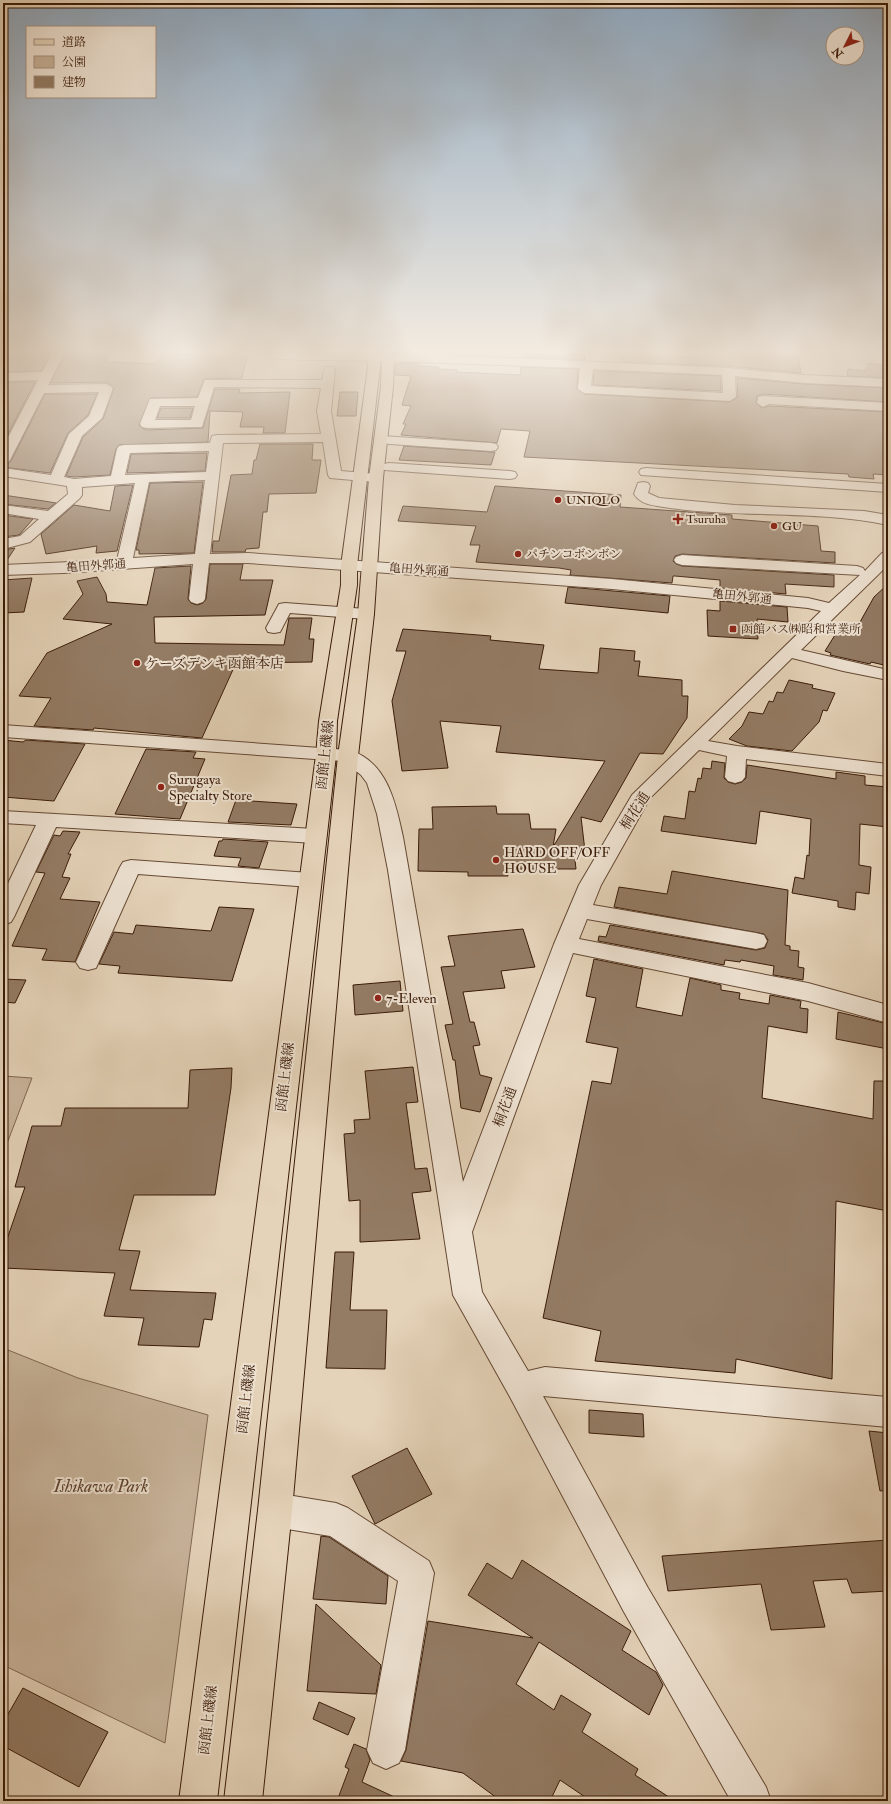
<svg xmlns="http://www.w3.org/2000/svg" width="891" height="1804" viewBox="0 0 891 1804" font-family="'IM FELL Double Pica','Noto Serif JP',serif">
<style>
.green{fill:#c8b49b;stroke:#816852}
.building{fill:#937b64;stroke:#3a1b08}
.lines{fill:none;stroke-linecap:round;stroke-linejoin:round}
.minor-casing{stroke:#654934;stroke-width:2}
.major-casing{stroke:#3a1b08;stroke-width:2}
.minor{fill:#eee2d2;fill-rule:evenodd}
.major{fill:#e5d3b9;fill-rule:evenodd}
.poi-dot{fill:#8f2418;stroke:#eee2d2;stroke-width:1.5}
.labels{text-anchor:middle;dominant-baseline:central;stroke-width:4;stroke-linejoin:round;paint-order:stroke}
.far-poi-label{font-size:12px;fill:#3a1b08;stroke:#eee2d2;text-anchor:start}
.far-street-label{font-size:12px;fill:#3a1b08;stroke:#eee2d2}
.poi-label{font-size:14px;fill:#3a1b08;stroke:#eee2d2;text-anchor:start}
.street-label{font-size:14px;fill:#3a1b08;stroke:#eee2d2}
.near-park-label{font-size:17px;font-style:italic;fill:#5e412d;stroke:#eee2d2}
</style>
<rect width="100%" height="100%" fill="#e5d3b9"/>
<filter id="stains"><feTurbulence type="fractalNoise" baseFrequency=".005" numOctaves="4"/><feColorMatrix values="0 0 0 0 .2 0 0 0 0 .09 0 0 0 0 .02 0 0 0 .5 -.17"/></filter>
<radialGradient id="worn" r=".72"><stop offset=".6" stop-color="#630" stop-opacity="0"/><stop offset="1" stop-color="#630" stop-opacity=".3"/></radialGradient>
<g class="green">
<polygon points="3,1076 32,1078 3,1154"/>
<polygon points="3,1348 78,1378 208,1415 165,1743 3,1665"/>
</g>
<g class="building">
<polygon points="27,354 51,354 41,371 3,372 3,358"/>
<polygon points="65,354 107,354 107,362 155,364 164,354 247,356 242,378 204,379 197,397 150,398 139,425 142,428 147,430 203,428 215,389 240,389 239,393 290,392 285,433 263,433 264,427 240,427 243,412 210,411 208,442 119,445 116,449 110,475 74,477 66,476 83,437 103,419 114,388 107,382 50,383"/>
<polygon points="524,354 585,354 585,360 523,357"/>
<polygon points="621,354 694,357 694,354 776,354 777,355 798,356 801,373 728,366 621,362"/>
<polygon points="402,363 418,364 418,366 439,367 438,369 457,370 456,372 520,375 521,367 578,369 577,389 584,394 730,402 738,397 737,378 804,384 888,388 888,402 763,394 757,396 756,403 762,408 769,406 888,412 888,475 873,474 874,479 849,477 848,474 524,457 530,431 501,429 497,443 401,435 406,424 403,424 411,406 402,405 411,376 395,375 395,365"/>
<polygon points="869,363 888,366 888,378 847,376 848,369 865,371"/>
<polygon points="594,371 721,376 721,391 593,385"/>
<polygon points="3,382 35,382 3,444"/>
<polygon points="340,392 358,392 356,416 337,416"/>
<polygon points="45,394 97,394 88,415 68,433 50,473 3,467 11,461"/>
<polygon points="161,408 193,408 190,418 157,418"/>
<polygon points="260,444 313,444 312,460 321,460 316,493 269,494 267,512 263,512 259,548 246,549 245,552 212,552 213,541 219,541 231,475 252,474 254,460 256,460"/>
<polygon points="404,446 491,452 495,452 491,465 399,460"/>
<polygon points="207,453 205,471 127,473 131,454"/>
<polygon points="203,482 194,553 139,554 139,550 136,550 150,483"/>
<polygon points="133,485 117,551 96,553 97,546 46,554 41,534 74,505 110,511 115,486"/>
<polygon points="495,486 621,495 620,507 732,515 732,519 818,526 821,551 835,552 835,563 682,554 675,556 673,561 676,564 682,566 834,575 834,587 785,584 786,594 720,588 720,580 675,576 673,576 672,583 570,575 571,570 559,568 476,562 480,545 470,545 476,526 398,521 403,506 487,512"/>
<polygon points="3,495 44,501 56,503 48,509 3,504"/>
<polygon points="3,515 33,519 19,535 3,537"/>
<polygon points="15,548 5,563 3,564 3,550"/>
<polygon points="210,564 243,564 240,580 273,580 265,615 154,617 155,643 284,645 289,618 312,618 309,639 314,639 312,662 236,663 202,738 94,728 93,730 34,726 51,698 19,696 47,653 112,624 63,619 83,594 77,581 97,577 106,594 107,602 147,605 155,568 191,566 188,599 191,603 197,605 203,603 206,599"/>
<polygon points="32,578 24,612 3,613 3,580"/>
<polygon points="888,584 888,666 871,662 870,664 830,655 831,653 825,651 840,627 855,631 874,597"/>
<polygon points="568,587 670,596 668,613 565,603"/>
<polygon points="720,601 787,607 788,622 757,619 758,639 708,636 707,610 720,611"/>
<polygon points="403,629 491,636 490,640 544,645 539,669 598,673 600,648 635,651 634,661 640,661 638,676 682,680 682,696 688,696 687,718 663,754 640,753 601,822 581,817 585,851 574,851 576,869 507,869 508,876 468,876 468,872 418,871 419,829 433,829 432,807 496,806 497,814 529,814 531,829 556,829 553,847 605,761 496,752 501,726 440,721 448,768 402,771 392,701 406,651 396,651"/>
<polygon points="789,680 813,685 812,688 835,693 827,711 823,710 819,722 792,751 747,746 729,739 742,726 749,712 763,714 769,701 773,702 777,692 783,693"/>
<polygon points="3,740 23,742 26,740 85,744 54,801 3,797"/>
<polygon points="146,749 196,752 193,758 205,759 180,819 115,814"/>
<polygon points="712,761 725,763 724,778 728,782 735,784 742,782 746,778 747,765 836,779 836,772 865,776 865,785 888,787 888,827 860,824 859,865 871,867 869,894 856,892 855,910 838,907 838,901 792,893 795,877 804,879 807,855 809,856 811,819 760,811 756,844 661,831 664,816 685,819 689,791 695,792 698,778 701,779 703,768 711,769"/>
<polygon points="236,800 297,804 291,825 228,822"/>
<polygon points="63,831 80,832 68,854 71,854 62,877 70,878 60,899 100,902 75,962 42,960 47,949 12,946 45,873 36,872 54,835 60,836"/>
<polygon points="223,839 268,842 259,868 238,866 241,858 214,856 219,841 222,841"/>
<polygon points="672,871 788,890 785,945 790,946 790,950 799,951 798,967 804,968 803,980 773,975 774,966 741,960 740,962 725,960 724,965 598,941 599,936 606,937 610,925 756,950 765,948 768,940 764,934 614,907 619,887 667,894"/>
<polygon points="219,907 254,909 232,981 118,973 120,966 99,964 114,932 133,934 136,925 211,931"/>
<polygon points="523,929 535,967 501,971 505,988 463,992 470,1022 474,1022 480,1045 473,1046 480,1075 492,1078 480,1112 461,1108 455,1060 453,1060 445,1025 453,1024 441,967 455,966 448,936"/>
<polygon points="594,959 643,969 636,1007 682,1016 690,978 721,985 721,990 740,993 739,999 769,1004 770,995 801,1001 800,1008 808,1009 807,1033 768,1026 762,1098 873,1119 874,1081 888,1081 888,1211 836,1201 832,1379 736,1359 735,1373 595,1361 601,1331 543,1318 592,1081 611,1084 618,1048 586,1042 596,998 586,996"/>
<polygon points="3,979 26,980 15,1003 3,1002"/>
<polygon points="400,981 403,1011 355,1015 353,985"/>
<polygon points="838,1012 888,1024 888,1049 836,1039"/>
<polygon points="413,1067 418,1102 406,1103 415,1169 427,1168 431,1191 412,1193 420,1239 360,1242 360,1200 349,1201 344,1134 355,1133 354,1120 370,1119 365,1071"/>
<polygon points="232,1068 231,1088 215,1195 134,1195 119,1250 140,1251 130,1290 216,1293 212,1320 204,1319 199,1347 138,1345 144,1318 104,1316 115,1273 3,1268 3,1251 25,1187 15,1187 32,1126 61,1126 65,1108 188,1108 190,1070"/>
<polygon points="335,1252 354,1252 350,1310 387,1310 385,1369 326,1368"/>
<polygon points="589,1410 643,1414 644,1437 589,1433"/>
<polygon points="869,1431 888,1433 888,1490 880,1491"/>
<polygon points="407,1448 432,1494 375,1524 352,1476"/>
<polygon points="321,1536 329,1537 388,1576 386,1604 313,1599"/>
<polygon points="888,1540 888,1591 852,1593 847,1579 813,1581 825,1627 771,1630 761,1584 668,1591 662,1556"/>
<polygon points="522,1560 631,1631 622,1650 656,1672 663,1685 649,1715 539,1642 516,1684 554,1710 561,1695 591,1714 582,1732 638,1769 635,1775 675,1801 591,1801 560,1780 550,1801 501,1801 463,1773 401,1761 406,1750 428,1621 533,1638 468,1595 487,1563 512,1579"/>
<polygon points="316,1604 381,1665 376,1694 307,1691"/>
<polygon points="23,1688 108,1732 79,1787 3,1746 3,1723"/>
<polygon points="319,1702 355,1718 348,1735 313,1719"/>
<polygon points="354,1744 366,1749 370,1760 362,1782 403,1801 337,1801 349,1769 345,1767"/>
</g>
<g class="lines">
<g class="minor-casing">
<g id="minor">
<path d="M52,354H64L48,385L107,384L113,388L102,418L82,436L64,477L74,479L111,476L117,449L119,446L124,445L210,443L212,436L217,435L321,434L317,411L321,388L214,387L202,427L147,428L142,427L140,424L150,399L198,398L205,380H322L325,367H333L335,370L331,411L341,471L376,474L381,475L383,478L381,481L376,482L330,478L328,475L323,442L223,443L210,554L248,553L612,579L808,598L829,603L860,575L682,565L676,563L674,560L676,557L682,555L857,566L863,568L865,571L882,553L888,551V565L801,650L888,670V680L843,671L792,658L708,741L737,746L888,764V776L746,759L745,777L742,781L735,783L728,781L725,777L727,756L699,750L650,798L601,885L593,905L756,933L764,935L767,941L764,947L756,949L587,919L579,939L808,983L888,1005V1023L808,1001L573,953L472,1232L482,1292L528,1371L545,1367L888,1397V1427L543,1396L648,1588L766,1787L771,1801H731L624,1612L510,1397L453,1295L388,870L377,814L367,783L361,775L343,761L3,737V725L348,750C387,760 396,804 403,837L463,1182L554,944L579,885L632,795L821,611L808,608L612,589L248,563H209L205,599L203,602L197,604L191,602L189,599L193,564L64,573L3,575V565L117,560L135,483L82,487V495L80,498L30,542L3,549V539L20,536L39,519L3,513V505L48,511L68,494L67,486L3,476V468L51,475L69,434L89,416L99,392L44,393L10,460L8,463L3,464V447L38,380L3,381V373L42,372ZM160,406H195L191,420H155ZM209,451L206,472L125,475L130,453ZM205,480L195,554L133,558L149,482Z"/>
<path d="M262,354H421L728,368L804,375L888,379V387L804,383L735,376L736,397L730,401L584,393L578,389L580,368C496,365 412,361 328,360C317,360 267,361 262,354ZM593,369L722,375L723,393L591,386Z"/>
<polygon points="763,396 888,403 888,411 769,404 763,407 757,403 758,397"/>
<polygon points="381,436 491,443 496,444 498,447 496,450 491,451 376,443 374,440 376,437"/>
<polygon points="389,463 510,471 515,472 517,475 515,478 510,479 384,470 382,467 384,464"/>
<polygon points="646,468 888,484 888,492 641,475 639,472 641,469"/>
<path d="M643,482L648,483L650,486L648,493L659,498L735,505L864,511L888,515V525C813,509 733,519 657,506C648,505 639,502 634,494L638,483Z"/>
<polygon points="285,603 366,609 372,610 374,614 372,618 366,619 290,613 280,632 274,633 268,632 266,628 279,604"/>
<polygon points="3,811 315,829 322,831 325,836 322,841 315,843 56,827 14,917 11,922 3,925 3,894 36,825 3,823"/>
<polygon points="131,860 310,873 318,875 321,880 318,885 310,887 138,874 96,968 88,970 80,968 76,962 120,867 123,862"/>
<polygon points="275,1493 336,1503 348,1508 429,1561 434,1573 405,1750 399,1763 386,1769 373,1763 367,1750 398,1581 330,1536 275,1527 263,1522 258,1510 263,1498"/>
</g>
</g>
<g class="major-casing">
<g id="major">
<polygon points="367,354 379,354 380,367 357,566 357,585 337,721 336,755 217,1801 179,1801 316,755 319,721 341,585 341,566 368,367"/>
<polygon points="382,354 394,354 393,387 383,478 374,614 358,756 292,1510 262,1801 224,1801 258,1510 338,756 358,614 369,478 381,387"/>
</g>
</g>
<use href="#minor" class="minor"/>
<use href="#major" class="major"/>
</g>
<linearGradient id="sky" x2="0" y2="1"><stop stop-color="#8fa7bd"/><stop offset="0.58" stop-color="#f3ebe0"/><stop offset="1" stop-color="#f3ebe0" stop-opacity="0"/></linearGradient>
<rect width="891" height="606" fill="url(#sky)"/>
<g class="poi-dot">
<circle cx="558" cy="500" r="4"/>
<path d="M676 513h4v4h4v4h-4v4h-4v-4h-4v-4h4z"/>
<circle cx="774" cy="526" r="4"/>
<circle cx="518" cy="554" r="4"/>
<rect x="729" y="625" width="8" height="8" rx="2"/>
<circle cx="137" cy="663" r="4"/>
<circle cx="161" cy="787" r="4"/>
<circle cx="496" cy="860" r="4"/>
<circle cx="378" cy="998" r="4"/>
</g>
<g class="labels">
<g class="far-poi-label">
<text x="566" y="500">UNIQLO</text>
<text x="686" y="519">Tsuruha</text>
<text x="782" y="526">GU</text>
<text x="526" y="554">パチンコボンボン</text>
<text x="741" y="629">函館バス㈱昭和営業所</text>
</g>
<g class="far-street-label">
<text transform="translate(96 566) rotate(-4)">亀田外郭通</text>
<text transform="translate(419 570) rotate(4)">亀田外郭通</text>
<text transform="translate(742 597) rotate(6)">亀田外郭通</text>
</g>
<g class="poi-label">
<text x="145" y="663">ケーズデンキ函館本店</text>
<text x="169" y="779">Surugaya<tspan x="169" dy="16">Specialty Store</tspan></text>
<text x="504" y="852">HARD OFF/OFF<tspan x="504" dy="16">HOUSE</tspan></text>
<text x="386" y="998">7-Eleven</text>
</g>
<g class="street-label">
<text transform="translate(325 755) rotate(-84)">函館上磯線</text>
<text transform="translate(635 811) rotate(-57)">桐花通</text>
<text transform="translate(285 1077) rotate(-83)">函館上磯線</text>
<text transform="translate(505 1107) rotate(-70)">桐花通</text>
<text transform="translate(246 1399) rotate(-83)">函館上磯線</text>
<text transform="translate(208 1720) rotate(-83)">函館上磯線</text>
</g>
<g class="near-park-label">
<text x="101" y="1486">Ishikawa Park</text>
</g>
</g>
<rect width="891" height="1804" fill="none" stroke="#e5d3b9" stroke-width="16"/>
<rect x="4" y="4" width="883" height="1796" fill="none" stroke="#3a1b08" stroke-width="2"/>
<rect x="8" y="8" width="875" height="1788" fill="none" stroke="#3a1b08"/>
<rect x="26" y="26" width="130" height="72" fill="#eee2d2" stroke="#a69281"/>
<rect x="34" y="39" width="20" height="6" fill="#e5d3b9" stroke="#a69281"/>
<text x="62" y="46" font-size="12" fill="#3a1b08">道路</text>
<rect x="34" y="56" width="20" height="12" fill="#c8b49b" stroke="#a69281"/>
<text x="62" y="66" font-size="12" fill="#3a1b08">公園</text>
<rect x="34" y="76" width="20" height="12" fill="#937b64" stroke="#a69281"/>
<text x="62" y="86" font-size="12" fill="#3a1b08">建物</text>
<g transform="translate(845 46) rotate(228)"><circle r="19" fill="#eee2d2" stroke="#a69281"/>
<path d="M0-3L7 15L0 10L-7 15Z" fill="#8f2418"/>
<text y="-6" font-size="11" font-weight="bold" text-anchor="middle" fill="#3a1b08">N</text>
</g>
<rect width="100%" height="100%" filter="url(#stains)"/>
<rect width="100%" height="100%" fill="url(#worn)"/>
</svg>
